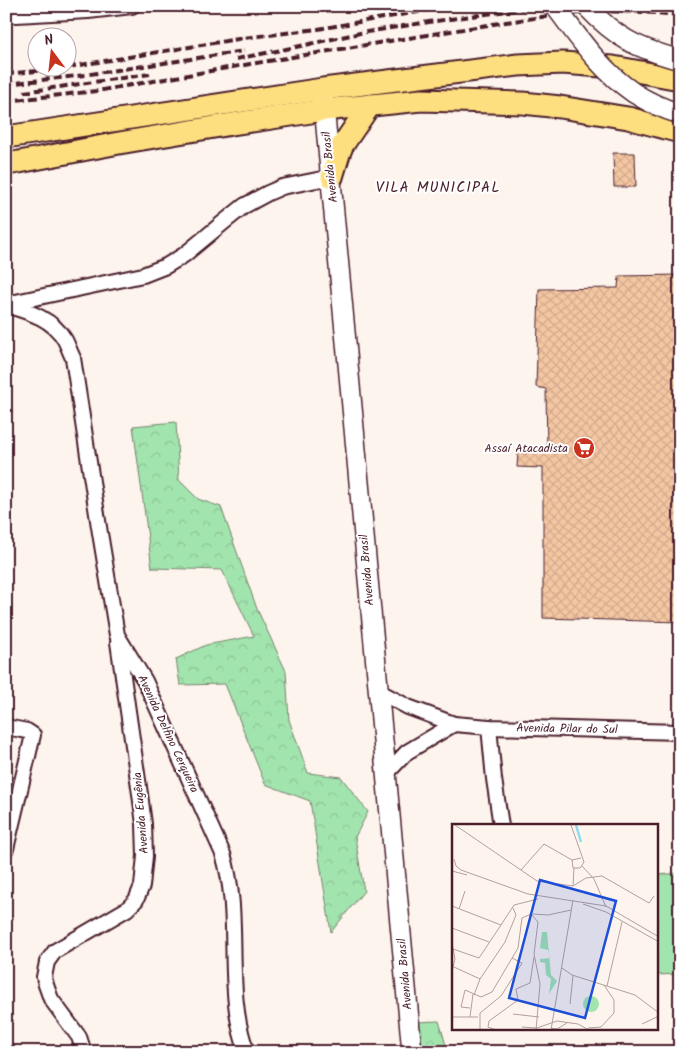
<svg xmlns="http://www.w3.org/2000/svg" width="686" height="1058" viewBox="0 0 686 1058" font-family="Kalam,sans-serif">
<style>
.forest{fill:url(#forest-crowns);stroke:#76826c}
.green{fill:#a2e4ae;stroke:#76826c}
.building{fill:url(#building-cross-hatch);stroke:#4a1f2b}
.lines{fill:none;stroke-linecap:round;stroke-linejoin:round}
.minor-casing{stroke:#4a1f2b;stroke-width:18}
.secondary-casing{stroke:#4a1f2b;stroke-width:22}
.primary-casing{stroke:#4a1f2b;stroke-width:25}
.minor{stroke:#fff;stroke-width:14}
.secondary{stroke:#fff;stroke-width:19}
.primary{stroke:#fedf80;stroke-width:21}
.rail{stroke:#4a1f2b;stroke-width:4;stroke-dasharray:8 4;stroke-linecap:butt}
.secondary-bridge-casing{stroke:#4a1f2b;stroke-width:22;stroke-linecap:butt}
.secondary-bridge{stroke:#fff;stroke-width:19}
.labels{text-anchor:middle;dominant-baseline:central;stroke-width:4;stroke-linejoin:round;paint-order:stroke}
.street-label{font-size:12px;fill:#4a1f2b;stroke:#fff}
.poi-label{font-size:12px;fill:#4a1f2b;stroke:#fff;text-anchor:end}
.quarter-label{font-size:15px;letter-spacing:1px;fill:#4a1f2b;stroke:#fff}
.inset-river{fill:none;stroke:#8fdbf0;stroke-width:2.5}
.inset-road{fill:none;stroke:#b59f9f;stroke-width:1}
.view{fill:#1d4ed8;fill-opacity:0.15;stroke:#1d4ed8;stroke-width:2.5}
.inset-edge{fill:none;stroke:#4a1f2b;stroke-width:2.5}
</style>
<defs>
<pattern id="forest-crowns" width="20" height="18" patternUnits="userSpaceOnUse" patternTransform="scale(1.25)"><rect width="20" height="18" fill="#a2e4ae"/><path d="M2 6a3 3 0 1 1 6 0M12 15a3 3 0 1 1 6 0" fill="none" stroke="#8dc396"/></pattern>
<pattern id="building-cross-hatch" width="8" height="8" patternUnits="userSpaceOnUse" patternTransform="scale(1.25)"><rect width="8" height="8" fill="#f4c7a3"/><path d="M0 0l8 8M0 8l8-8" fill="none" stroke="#d3aa8c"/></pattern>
</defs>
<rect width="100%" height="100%" fill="#fdf4ed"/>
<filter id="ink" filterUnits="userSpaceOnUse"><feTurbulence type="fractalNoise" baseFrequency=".02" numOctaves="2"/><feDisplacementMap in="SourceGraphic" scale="10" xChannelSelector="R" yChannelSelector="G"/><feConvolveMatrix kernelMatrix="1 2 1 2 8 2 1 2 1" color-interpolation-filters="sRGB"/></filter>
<g filter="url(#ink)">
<g class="forest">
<polygon points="176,422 179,480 198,499 221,507 257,609 286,671 289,720 308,773 341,777 368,812 355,837 364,891 331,932 310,801 265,784 225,684 180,685 176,659 206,645 254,636 222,570 152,568 133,426"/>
<polygon points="439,1021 448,1052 418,1052 415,1022"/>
</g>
<polygon class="green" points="680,873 680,974 657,975 657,875"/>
<g class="building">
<polygon points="613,153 635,153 636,187 614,187"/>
<polygon points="680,275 680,622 543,618 543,468 517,467 518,453 547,452 546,389 536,387 539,289 618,288 619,276"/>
</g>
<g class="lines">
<g class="minor-casing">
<g id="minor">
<polyline points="6,14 16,15 88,11 132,6"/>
<polyline points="6,304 143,275 166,266 184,255 224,222 244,206 268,193 282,187 332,177"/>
<path d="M6,305C29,312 52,318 65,340C68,346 70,352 73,358L99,527L117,635L145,681L223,854C243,918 223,989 247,1052"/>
<polyline points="378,691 408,707 454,724 489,727 680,732"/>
<polyline points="6,727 27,731 33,735 6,849"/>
<polyline points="489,727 494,779 501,826"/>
<polyline points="386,774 407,752 454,724"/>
<polyline points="81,1052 82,1046 79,1037 51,999 46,985 44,977 47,962 55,951 127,909 136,900 142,886 145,856 144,824 140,794 118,642"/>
</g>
</g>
<g class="secondary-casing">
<polyline id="secondary" points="323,95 412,1052"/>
</g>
<g class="primary-casing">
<g id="primary">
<polyline points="6,137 323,89 518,65 563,63 613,67 680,79"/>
<polyline points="6,164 19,162 119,143 232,124 324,110 421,100 523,103 560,107 628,118 680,132"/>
<polyline points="332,177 339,154 342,146 370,105"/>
</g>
</g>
<use href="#minor" class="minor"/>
<use href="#secondary" class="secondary"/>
<use href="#primary" class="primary"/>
<g class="rail">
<polyline points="236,59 296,47 360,33 429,22 543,6"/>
<polyline points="68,67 244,38 318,29 454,6"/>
<polyline points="6,74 67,68"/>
<polyline points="6,84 77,76 244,51"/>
<polyline points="24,92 150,74"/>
<polyline points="6,101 97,91 250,64 506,22 556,15 604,11 642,12 680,15"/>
</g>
<g class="secondary-bridge-casing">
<g id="secondary-bridge">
<path d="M555,6C578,37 601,71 634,93C648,102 664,109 680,114"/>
<path d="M586,6C617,39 637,48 680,60"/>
</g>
</g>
<use href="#secondary-bridge" class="secondary-bridge"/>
</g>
</g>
<defs>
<g id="supermarket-disc" transform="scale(1.125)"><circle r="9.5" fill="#c8321e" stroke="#fff"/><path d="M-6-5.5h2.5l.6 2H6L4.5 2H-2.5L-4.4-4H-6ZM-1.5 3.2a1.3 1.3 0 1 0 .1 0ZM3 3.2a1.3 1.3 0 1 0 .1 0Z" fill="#fff"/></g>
</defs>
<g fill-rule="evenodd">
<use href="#supermarket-disc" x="584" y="448"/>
</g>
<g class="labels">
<g class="street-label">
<text transform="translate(330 167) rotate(-96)">Avenida Brasil</text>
<text transform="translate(367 570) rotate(-95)">Avenida Brasil</text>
<text transform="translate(567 729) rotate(1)">Avenida Pilar do Sul</text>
<text transform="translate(168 734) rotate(65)">Avenida Delfino Cerqueira</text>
<text transform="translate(141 813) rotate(-95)">Avenida Eugênia</text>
<text transform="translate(405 974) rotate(-95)">Avenida Brasil</text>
</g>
<g class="poi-label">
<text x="568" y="448">Assaí Atacadista</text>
</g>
<g class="quarter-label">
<text x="438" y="188">VILA MUNICIPAL</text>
</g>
</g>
<g transform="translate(452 824)">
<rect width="206" height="206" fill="#fdf4ed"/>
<path d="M90,108H95L99,151L105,157L97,170L99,155L94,151L93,139L88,138V135L98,134L96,126L88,124Z" fill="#a2e4ae"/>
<path d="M131 180a8 8 0 1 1 16 0a8 8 0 1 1-16 0Z" fill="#a2e4ae"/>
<path class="inset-river" d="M124,1L129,18"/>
<path class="inset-road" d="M3,1L85,57L121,62M119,1L132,38L128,44H121L120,36L129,34M2,35L4,42L9,46L76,70L154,82L207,113M130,42L142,55L154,83M69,46L92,20L120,36M0,47L15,51M121,62L134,54L150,52L197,79L202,72M121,62L122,44M131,80L154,88L207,118M0,82L49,101L62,81L86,75M7,85L13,67M79,90L86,98L82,130L88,160L84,206M81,90L96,91L119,86M0,104L37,118M0,119L3,135L0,148M1,125L27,134L49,101M2,143L28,155M110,144L120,151L183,171L207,189M155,162L170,98M22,171L28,155L53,118L64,91L61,84M118,180L121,152M18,184L9,183L13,166L29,173L40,168L66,124L70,94L79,90M61,190L87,193M0,193H26M18,193L21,170M190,200L207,192M70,203L85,204L105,197L126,200L137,206M99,204L105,205L115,199M136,204L149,203L162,189V176L152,161M28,206V189L49,172L70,139L60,134M44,206L36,203L37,197L66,176L64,165L78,159L82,133M99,206L121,76"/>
<path class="view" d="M88,56L164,77L133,194L57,174Z"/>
<rect width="206" height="206" class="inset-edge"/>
</g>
<rect width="686" height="1058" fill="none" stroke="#fff" stroke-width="25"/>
<rect x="12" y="12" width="661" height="1033" fill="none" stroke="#4a1f2b" stroke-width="2" filter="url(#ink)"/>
<g transform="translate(52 52) rotate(345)"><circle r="24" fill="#ffffff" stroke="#b7a5aa"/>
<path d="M0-4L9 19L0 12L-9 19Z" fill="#c8321e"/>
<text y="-8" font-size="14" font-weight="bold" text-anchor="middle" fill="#4a1f2b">N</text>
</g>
</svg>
